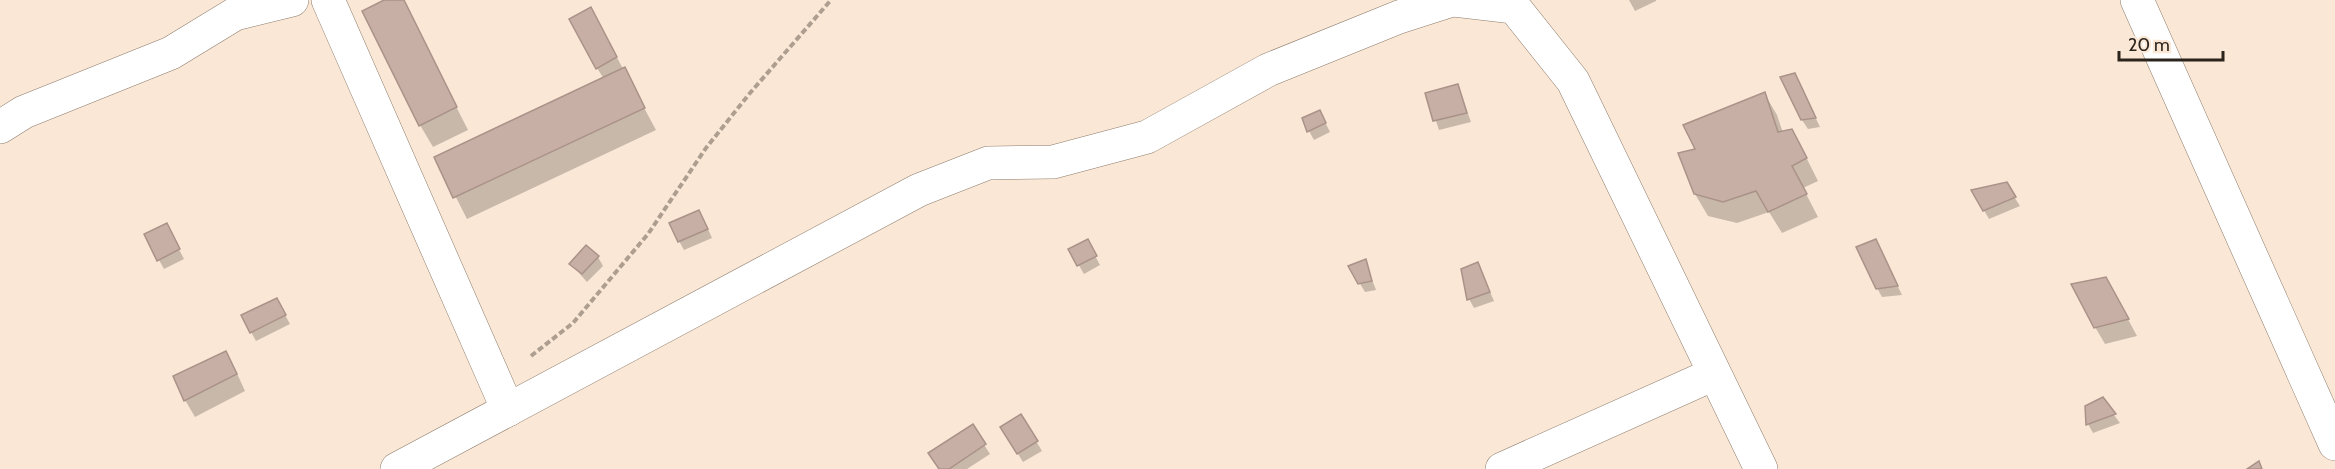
<svg xmlns="http://www.w3.org/2000/svg" width="2335" height="469" viewBox="0 0 2335 469" font-family="Cabin,sans-serif">
<style>
.shadow{fill:#0003}
.building{fill:#c7afa5;stroke:#aa9289;stroke-width:1.5}
.lines{fill:none;stroke-linecap:round;stroke-linejoin:round}
.street-casing{stroke:#8e7d6d;stroke-width:34}
.path{stroke:#ad9e90;stroke-width:4;stroke-dasharray:6 3;stroke-linecap:butt}
.street{stroke:#fff;stroke-width:33}
</style>
<rect width="100%" height="100%" fill="#fae7d5"/>
<g class="shadow">
<polygon points="387,0 402,0 468,130 433,147 420,125"/>
<polygon points="1629,0 1656,0 1656,1 1635,11"/>
<polygon points="600,26 656,130 467,219 436,158 604,79 597,68"/>
<polygon points="1799,84 1820,127 1808,129 1802,120"/>
<polygon points="1458,86 1471,122 1439,130 1427,94"/>
<polygon points="1764,93 1777,115 1783,133 1804,153 1818,181 1803,188 1818,217 1782,233 1769,212 1737,223 1708,216 1695,194 1697,150"/>
<polygon points="1320,112 1330,132 1314,140 1309,131"/>
<polygon points="2006,184 2020,206 1989,219 1973,191"/>
<polygon points="704,220 712,238 684,250 679,241"/>
<polygon points="171,234 184,259 164,269 159,260"/>
<polygon points="1087,241 1100,265 1084,274 1070,250"/>
<polygon points="1880,250 1902,295 1882,297 1877,288"/>
<polygon points="598,257 603,266 587,282 571,264"/>
<polygon points="1365,261 1376,290 1365,292 1350,267"/>
<polygon points="1478,264 1494,301 1474,308 1469,299"/>
<polygon points="2115,295 2137,336 2105,344 2095,327"/>
<polygon points="277,300 290,324 256,341 251,332"/>
<polygon points="235,369 245,391 195,417 185,400"/>
<polygon points="2102,399 2120,423 2093,433 2088,424"/>
<polygon points="1021,416 1042,451 1023,462 1002,428"/>
<polygon points="972,426 990,454 967,469 940,469"/>
</g>
<g class="building">
<polygon points="384,0 404,0 457,107 419,126 362,11"/>
<polygon points="591,7 617,57 596,69 569,19"/>
<polygon points="625,67 645,108 453,198 434,157"/>
<polygon points="1795,73 1816,118 1801,120 1780,77"/>
<polygon points="1458,84 1467,113 1433,121 1425,93"/>
<polygon points="1765,92 1778,132 1792,129 1807,158 1792,166 1807,194 1768,212 1756,191 1723,202 1694,194 1678,153 1695,149 1683,125"/>
<polygon points="1320,110 1326,123 1307,132 1302,118"/>
<polygon points="2007,182 2016,197 1983,211 1971,190"/>
<polygon points="699,210 708,229 678,242 669,223"/>
<polygon points="167,223 180,249 157,261 144,234"/>
<polygon points="1088,239 1097,256 1077,266 1068,249"/>
<polygon points="1876,239 1898,286 1876,289 1856,247"/>
<polygon points="586,245 599,256 582,274 569,264"/>
<polygon points="1366,259 1372,281 1358,284 1348,266"/>
<polygon points="1478,262 1490,292 1467,300 1461,269"/>
<polygon points="2106,277 2129,319 2094,328 2071,284"/>
<polygon points="277,298 286,315 250,333 241,315"/>
<polygon points="226,351 237,374 184,401 173,376"/>
<polygon points="2103,397 2116,414 2086,425 2085,406"/>
<polygon points="1021,414 1038,441 1017,454 1000,427"/>
<polygon points="973,424 986,444 949,469 939,469 928,453"/>
<polygon points="2259,461 2262,469 2247,469"/>
</g>
<g class="lines">
<g class="street-casing">
<g id="street">
<polyline points="328,0 508,410"/>
<polyline points="1454,0 1514,7 1573,81 1761,469"/>
<polyline points="2137,0 2335,444"/>
<polyline points="0,127 24,112 171,53 235,14 292,0"/>
<polyline points="397,469 919,190 988,163 1053,162 1147,137 1268,70 1399,17 1452,0"/>
<polyline points="1502,469 1714,374"/>
</g>
</g>
<polyline class="path" points="531,356 573,323 648,234 706,148 750,93 831,0"/>
<use href="#street" class="street"/>
</g>
<path d="M2119 51v9h104v-9" fill="none" stroke="#2b241d" stroke-width="3"/>
<text x="2128" y="51" font-size="18" fill="#2b241d" stroke="#fae7d5" stroke-width="4.5" paint-order="stroke">20 m</text>
</svg>
